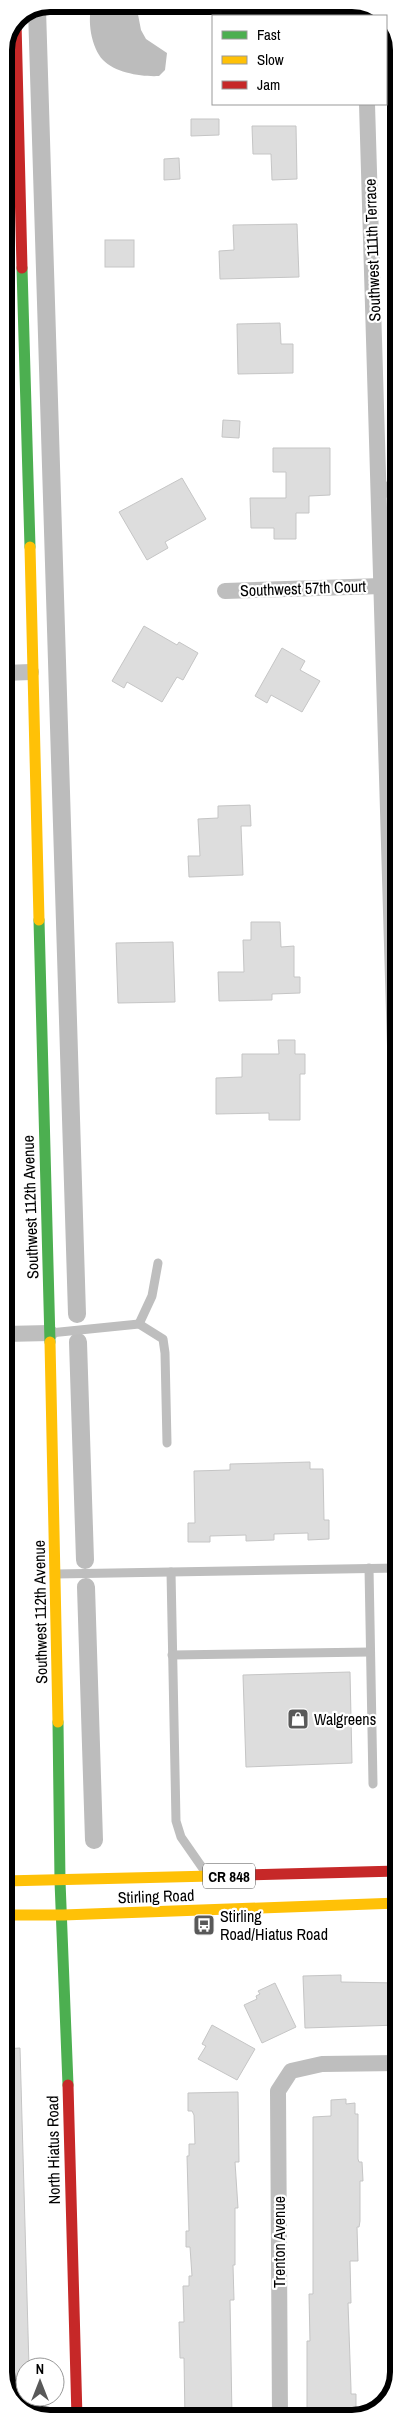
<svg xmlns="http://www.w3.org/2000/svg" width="402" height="2422" viewBox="0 0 402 2422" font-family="'Archivo Narrow',sans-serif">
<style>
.water{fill:#bcbcbc}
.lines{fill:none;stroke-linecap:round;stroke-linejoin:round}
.canal{stroke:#bcbcbc;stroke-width:18}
.building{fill:#ddd;stroke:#c5c5c5}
.lane{stroke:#bebebe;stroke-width:9}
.street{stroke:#bebebe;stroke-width:16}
.fast{stroke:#4caf50;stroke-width:11}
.slow{stroke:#ffc107;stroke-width:11}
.jam{stroke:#c62828;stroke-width:11}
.labels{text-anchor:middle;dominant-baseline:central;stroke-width:4.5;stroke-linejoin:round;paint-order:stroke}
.shield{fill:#fff;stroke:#4c4c4c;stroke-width:1}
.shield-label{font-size:15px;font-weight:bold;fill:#000}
.street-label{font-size:16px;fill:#000;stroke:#fff}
.poi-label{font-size:16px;fill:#000;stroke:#fff;text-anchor:start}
.rim{fill:none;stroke:#000;stroke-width:6}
</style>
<rect width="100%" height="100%" fill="#fff"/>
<path class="water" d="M92,4H136L141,30L146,39L167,53L165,70L159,76C143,77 115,73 103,60C91,47 87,20 92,4Z"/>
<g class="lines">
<g class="canal">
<polyline points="37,9 77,1314"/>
<polyline points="78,1342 85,1560"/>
<polyline points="86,1587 94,1840"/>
</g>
</g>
<g class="building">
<polygon points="191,119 219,119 219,135 191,136"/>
<polygon points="252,126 296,126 297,179 272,180 271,154 253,154"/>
<polygon points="179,158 180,179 164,180 164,159"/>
<polygon points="297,224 299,277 220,279 219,251 234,250 233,225"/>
<rect x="105" y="240" width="29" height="27"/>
<polygon points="280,323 281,344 293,344 293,373 238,374 237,324"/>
<polygon points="223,420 240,421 239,438 222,437"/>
<polygon points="273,448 330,448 330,495 309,496 309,513 296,513 296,539 274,539 274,528 251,528 250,498 286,498 286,472 273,472"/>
<polygon points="182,478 206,519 165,542 168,548 147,560 119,512"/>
<polygon points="144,626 177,645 179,642 198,653 183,680 177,677 162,702 127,682 124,688 112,681"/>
<polygon points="282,648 305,661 300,670 320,681 302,712 271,695 267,703 255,696"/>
<polygon points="250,805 251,826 241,826 243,875 189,877 188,856 200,856 198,819 218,818 218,806"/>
<polygon points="251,922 280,922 281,947 294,946 294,977 300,977 300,993 272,994 272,1000 219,1001 218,972 244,972 243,940 251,940"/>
<polygon points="173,942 175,1002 118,1003 116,943"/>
<polygon points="278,1040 295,1040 295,1054 305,1054 305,1074 300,1074 300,1120 269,1120 269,1113 216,1114 216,1078 242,1077 242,1054 279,1054"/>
<polygon points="310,1462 310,1469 323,1469 324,1520 329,1520 329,1539 308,1540 308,1533 274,1534 274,1540 246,1541 246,1535 210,1536 210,1542 188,1542 188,1523 195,1523 194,1471 230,1470 230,1464"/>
<polygon points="350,1672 352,1763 246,1767 243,1675"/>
<polygon points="341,1975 341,1982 398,1983 398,2025 305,2028 303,1976"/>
<polygon points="275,1983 296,2027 262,2043 244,2005 257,1999 256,1996 260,1994 258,1991"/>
<polygon points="212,2025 255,2049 237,2080 198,2059 206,2046 202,2044"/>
<polygon points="20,2048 29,2367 25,2367 25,2408 17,2404 4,2378 4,2049"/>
<polygon points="238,2092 239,2162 235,2162 238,2208 235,2208 235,2265 233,2265 234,2300 230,2300 232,2418 185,2418 184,2358 180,2358 179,2322 184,2322 183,2286 189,2286 189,2276 192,2276 190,2247 186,2247 186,2231 189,2231 187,2156 189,2156 189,2144 195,2144 194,2115 192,2111 188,2111 188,2093"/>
<polygon points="346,2099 346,2104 355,2103 355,2114 358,2114 358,2159 359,2162 362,2162 363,2181 360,2181 360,2221 359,2227 357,2227 358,2261 350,2261 351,2303 348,2303 351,2389 351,2394 356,2394 356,2410 307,2412 307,2341 310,2341 309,2294 313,2294 313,2117 331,2116 331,2100"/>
</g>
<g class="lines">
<g class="lane">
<polyline points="139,1324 152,1296 158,1263"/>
<polyline points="50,1333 139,1324 163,1339 165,1353 167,1443"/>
<polyline points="369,1568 373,1784"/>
<polyline points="171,1572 176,1821 181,1837 206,1873"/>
<polyline points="56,1574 398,1568"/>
<polyline points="172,1655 370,1652"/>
</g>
<g class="street">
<polyline points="364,7 364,16"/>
<polyline points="367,104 398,1147"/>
<polyline points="380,490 398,489"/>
<polyline points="225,591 382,586"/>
<polyline points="4,673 31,672"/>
<polyline points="4,1334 50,1333"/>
<polyline points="280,2418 278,2091 291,2071 322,2064 398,2063"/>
</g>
<g class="fast">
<polyline points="22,268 30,547"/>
<polyline points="39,920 50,1342"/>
<polyline points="58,1722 60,1881 68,2085"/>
</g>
<g class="slow">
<polyline points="30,547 39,920"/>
<polyline points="50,1342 58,1722"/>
<polyline points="4,1881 212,1876"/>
<polyline points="4,1915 63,1915 398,1903"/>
</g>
<g class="jam">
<polyline points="16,22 22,268"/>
<polyline points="212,1876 398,1871"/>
<polyline points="68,2085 77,2418"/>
</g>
</g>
<defs>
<g id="shop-square" transform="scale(1.125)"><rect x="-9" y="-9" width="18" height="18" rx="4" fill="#595959" stroke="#fff"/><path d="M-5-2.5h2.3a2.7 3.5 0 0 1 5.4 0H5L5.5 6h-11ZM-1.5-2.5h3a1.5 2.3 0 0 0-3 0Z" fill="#fff"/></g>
<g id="bus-square" transform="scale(1.125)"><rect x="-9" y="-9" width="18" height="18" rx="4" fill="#595959" stroke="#fff"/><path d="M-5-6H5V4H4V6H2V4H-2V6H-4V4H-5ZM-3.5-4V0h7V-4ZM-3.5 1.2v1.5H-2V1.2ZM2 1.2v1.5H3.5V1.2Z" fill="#fff"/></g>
</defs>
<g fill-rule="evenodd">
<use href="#shop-square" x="298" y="1719"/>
<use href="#bus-square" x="204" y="1925"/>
</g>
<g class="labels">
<rect class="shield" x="203" y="1863.5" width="52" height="25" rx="4"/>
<g class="shield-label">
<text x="229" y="1876">CR 848</text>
</g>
<g class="street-label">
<text transform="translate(372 250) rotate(-92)">Southwest 111th Terrace</text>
<text transform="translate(303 588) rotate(-2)">Southwest 57th Court</text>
<text transform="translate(30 1207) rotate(-92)">Southwest 112th Avenue</text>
<text transform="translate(40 1612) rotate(-91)">Southwest 112th Avenue</text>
<text transform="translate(156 1896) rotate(-2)">Stirling Road</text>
<text transform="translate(53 2150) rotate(-91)">North Hiatus Road</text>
<text transform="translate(279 2242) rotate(-90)">Trenton Avenue</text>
</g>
<g class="poi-label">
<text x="314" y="1719">Walgreens</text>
<text x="220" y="1916">Stirling<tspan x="220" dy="18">Road/Hiatus Road</tspan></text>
</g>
</g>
<path d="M0 0H402V2422H0ZM50 12H352A38 38 0 0 1 390 50V2372A38 38 0 0 1 352 2410H50A38 38 0 0 1 12 2372V50A38 38 0 0 1 50 12Z" fill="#fff" fill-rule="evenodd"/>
<path class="rim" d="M50 12H352A38 38 0 0 1 390 50V2372A38 38 0 0 1 352 2410H50A38 38 0 0 1 12 2372V50A38 38 0 0 1 50 12Z"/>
<rect x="212" y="15" width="175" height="90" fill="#ffffff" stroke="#999999"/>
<rect x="222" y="31" width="25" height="8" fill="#4caf50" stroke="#999999"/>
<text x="257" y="40" font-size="15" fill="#000000">Fast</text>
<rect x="222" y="56" width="25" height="8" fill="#ffc107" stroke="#999999"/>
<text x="257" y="65" font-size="15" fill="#000000">Slow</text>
<rect x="222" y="81" width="25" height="8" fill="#c62828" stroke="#999999"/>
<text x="257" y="90" font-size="15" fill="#000000">Jam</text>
<g transform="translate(40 2382)"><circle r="24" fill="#ffffff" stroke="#999999"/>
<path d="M0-4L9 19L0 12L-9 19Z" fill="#595959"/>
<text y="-8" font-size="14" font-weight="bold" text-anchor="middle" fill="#000000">N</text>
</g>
</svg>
